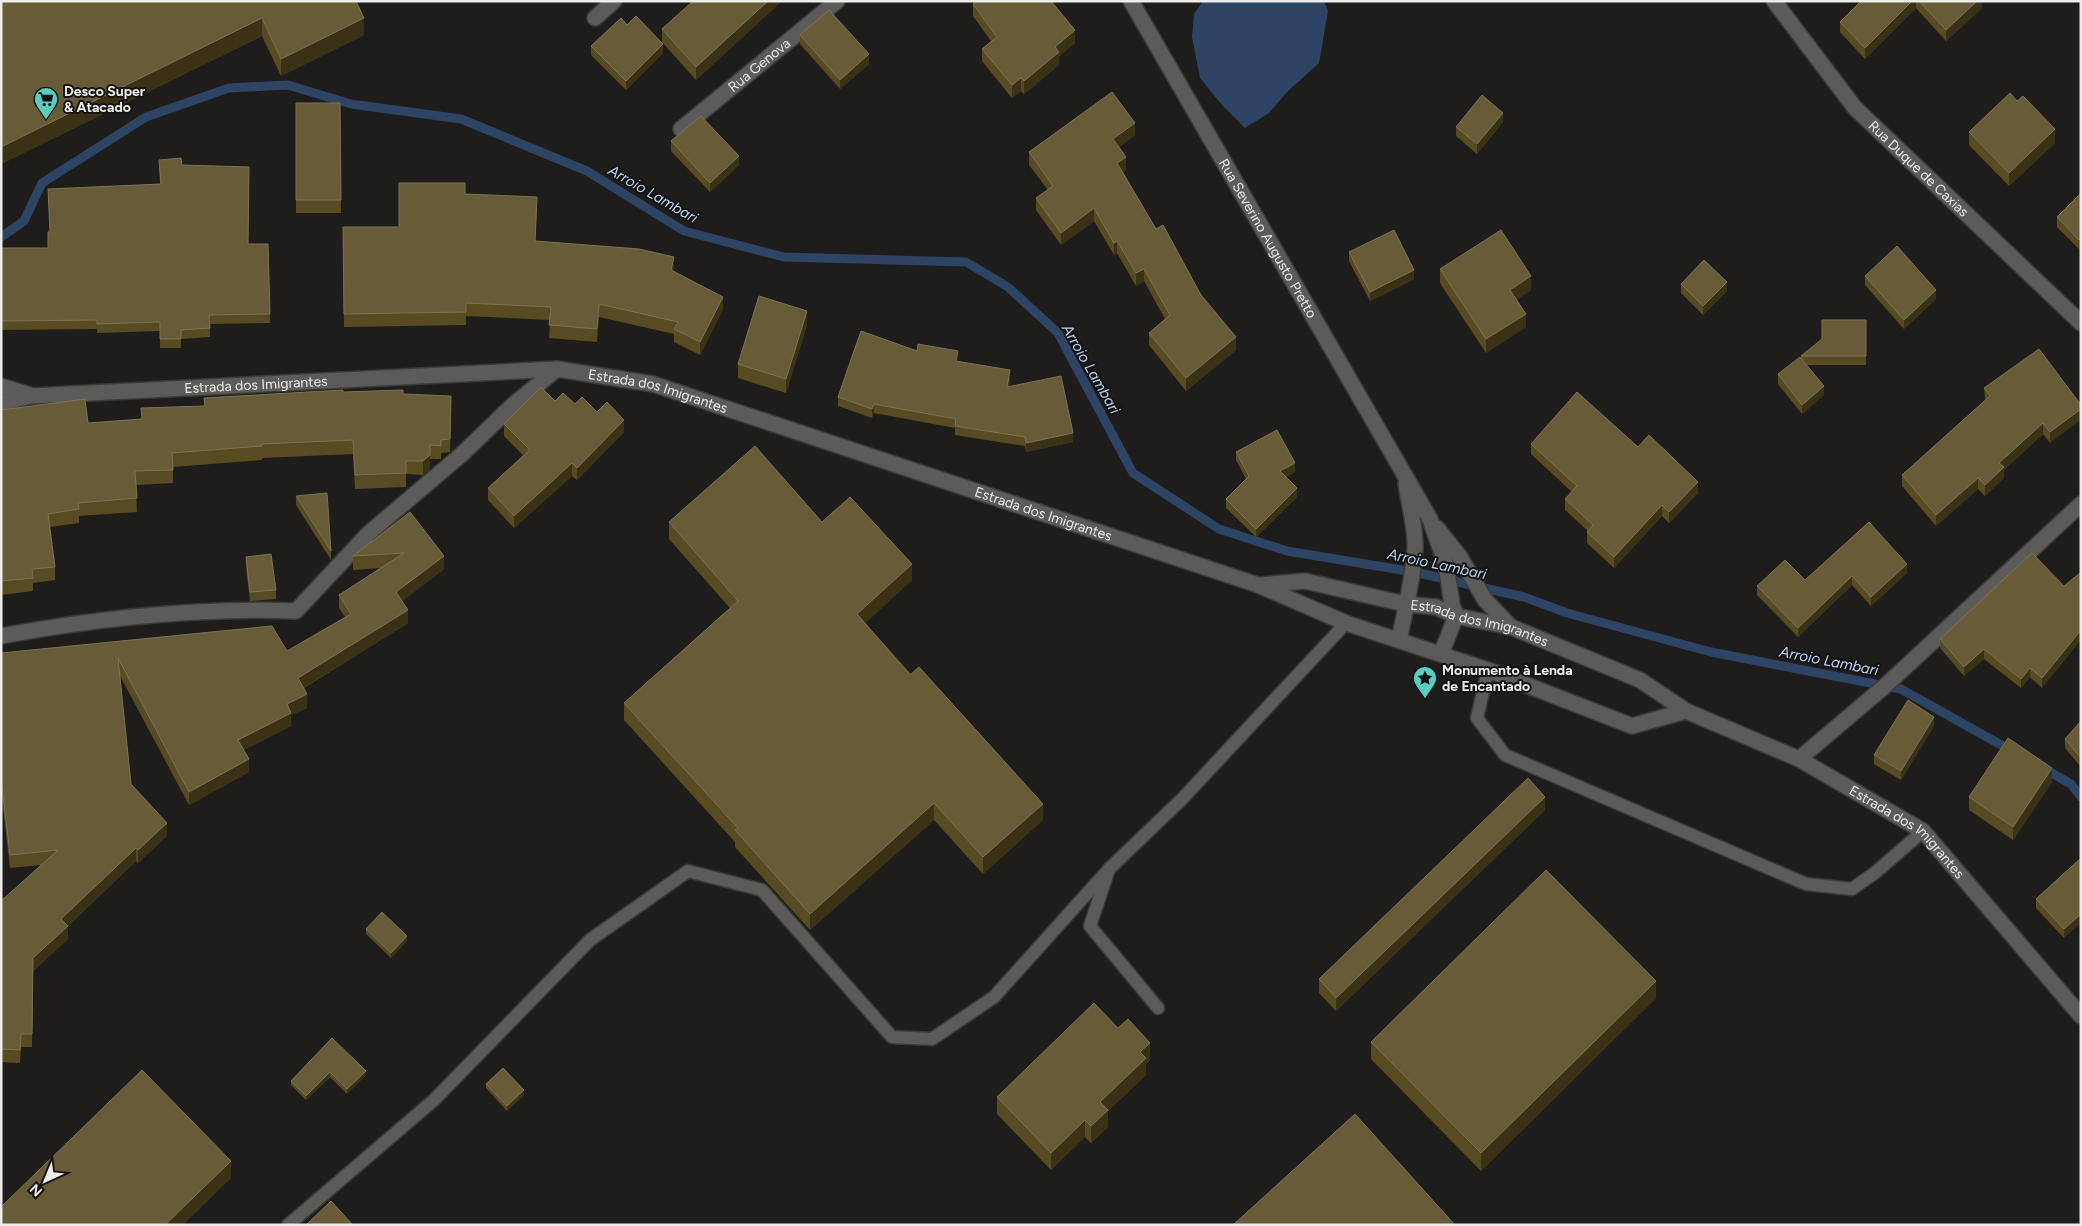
<svg xmlns="http://www.w3.org/2000/svg" width="2082" height="1226" viewBox="0 0 2082 1226" font-family="Figtree,sans-serif">
<style>
.water{fill:#2d4465}
.lines{fill:none;stroke-linecap:round;stroke-linejoin:round}
.stream{stroke:#2d4465;stroke-width:9}
.service-casing{stroke:#3a3a38;stroke-width:15}
.minor-casing{stroke:#3a3a38;stroke-width:18}
.tertiary-casing{stroke:#3a3a38;stroke-width:18}
.service{stroke:#5c5b59;stroke-width:12}
.minor{stroke:#5c5b59;stroke-width:15}
.tertiary{stroke:#5c5b59;stroke-width:15}
.wall{fill:#584b22}
.shaded-wall{fill:#3a3116}
.building{fill:#685c38;stroke:#7d7354}
.labels{text-anchor:middle;dominant-baseline:central;stroke-width:4;stroke-linejoin:round;paint-order:stroke}
.street-label{font-size:14px;fill:#ececea;stroke:#151412}
.poi-label{font-size:14px;font-weight:bold;fill:#ececea;stroke:#151412;text-anchor:start}
.water-label{font-size:15px;font-style:italic;fill:#b9d2f5;stroke:#151412}
</style>
<rect width="100%" height="100%" fill="#1e1d1b"/>
<polygon class="water" points="1203,1 1324,1 1328,11 1319,63 1287,92 1269,113 1245,128 1222,105 1200,78 1192,37 1194,14"/>
<g class="lines">
<g class="stream">
<polyline points="1,237 24,221 42,183 146,117 229,88 288,85 351,104 461,119 587,171 684,231 784,257 966,262 1008,287 1058,333 1133,473 1219,529 1287,551 1414,572 1524,597 1567,613 1711,652 1901,689 2012,751"/>
<polyline points="2043,768 2071,784 2081,797"/>
</g>
<g class="service-casing">
<g id="service">
<polyline points="1488,670 1477,718 1505,755 1806,884 1852,889 1876,872 1923,831"/>
<polyline points="1158,1008 1090,926 1109,869 1182,799 1346,623"/>
<polyline points="288,1225 434,1100 590,940 688,871 762,890 892,1037 932,1039 994,997 1109,869"/>
</g>
</g>
<g class="minor-casing">
<g id="minor">
<path id="s1" d="M1774,1L1855,108L2081,323"/>
<polyline points="595,18 614,1"/>
<path id="s2" d="M681,129L837,1"/>
<path d="M1,636C99,618 196,607 296,611L369,533L461,455L514,404L557,369"/>
<polyline points="1799,759 1885,686 2081,504"/>
</g>
</g>
<g class="tertiary-casing">
<g id="tertiary">
<path id="s3" d="M1131,1L1430,519L1446,565L1452,604L1456,616L1441,654"/>
<polyline points="1,386 30,395"/>
<path id="s4" d="M1,403L31,396L557,369L653,384L1258,585L1346,623L1488,670L1632,726L1686,711"/>
<polyline points="1437,528 1460,557 1485,600 1511,627"/>
<path id="s5" d="M1260,585L1305,581L1405,604L1436,607L1456,616L1511,627L1640,680L1686,711L1799,759L1923,831L2081,1016"/>
<path d="M1399,640C1405,610 1413,580 1415,549C1416,528 1409,504 1406,484"/>
</g>
</g>
<use href="#service" class="service"/>
<use href="#minor" class="minor"/>
<use href="#tertiary" class="tertiary"/>
</g>
<g class="wall">
<polygon points="1,1 356,1 364,35 281,76 262,36 1,164"/>
<polygon points="782,1 696,80 662,42 662,29"/>
<polygon points="976,1 1052,1 1052,2 1075,43 1059,56 1059,65 1024,94 1021,91 1012,98 982,61 982,49 991,41 973,16 973,4"/>
<polygon points="1861,1 1982,1 1982,8 1946,41 1916,8 1865,59 1840,32 1840,22"/>
<polygon points="627,25 663,53 626,90 591,55 591,46"/>
<polygon points="800,35 869,64 840,89 800,44"/>
<polygon points="2017,101 2055,143 2009,186 1969,145 1969,132"/>
<polygon points="296,103 340,103 341,213 296,213"/>
<polygon points="1503,122 1477,154 1456,136 1456,127"/>
<polygon points="1135,135 1119,147 1126,169 1123,172 1156,229 1201,295 1236,350 1186,391 1149,345 1149,333 1165,319 1144,281 1136,286 1117,253 1114,255 1094,221 1061,245 1036,210 1036,198 1048,190 1029,165 1029,152"/>
<polygon points="671,141 739,165 710,192 671,151"/>
<polygon points="159,160 182,165 248,244 268,244 270,323 210,324 210,337 181,339 181,348 160,348 160,331 97,333 97,329 1,330 1,248 48,248 50,232 48,189 160,184"/>
<polygon points="2081,193 2079,249 2057,227 2057,217"/>
<polygon points="465,194 537,210 535,241 674,270 674,271 723,309 700,355 674,342 674,334 599,317 597,342 549,338 550,320 466,316 466,325 344,327 343,227 399,227"/>
<polygon points="1349,252 1414,279 1370,301 1349,261"/>
<polygon points="1440,269 1531,290 1516,300 1526,327 1486,353 1440,283"/>
<polygon points="1865,276 1936,299 1904,329 1865,285"/>
<polygon points="1681,284 1727,291 1703,315 1681,293"/>
<polygon points="1866,320 1866,365 1807,365 1824,395 1802,414 1778,384 1778,374 1801,358 1801,356"/>
<polygon points="807,325 786,393 738,378 738,364"/>
<polygon points="958,361 1010,379 1009,387 1073,442 1026,452 1025,446 955,435 955,428 874,413 872,418 838,406 838,397"/>
<polygon points="1984,388 2081,405 2050,443 2043,434 2004,470 2004,478 1985,496 1978,489 1936,526 1902,486 1902,475 1985,400"/>
<polygon points="343,392 403,394 451,409 450,452 441,453 441,459 430,459 430,469 423,475 406,474 406,487 355,489 353,454 262,458 262,460 173,467 173,483 136,485 137,512 79,516 79,523 50,527 55,567 55,580 33,583 33,591 1,595 1,410 88,423 141,419 204,406 204,398"/>
<polygon points="555,401 575,404 597,412 624,432 577,480 572,476 514,528 488,500 488,488 523,455 504,436 504,424"/>
<polygon points="1531,444 1638,447 1698,493 1669,523 1662,516 1614,568 1587,543 1587,532 1588,531 1565,510 1565,499 1572,492 1531,454"/>
<polygon points="1236,452 1295,472 1286,477 1297,497 1256,537 1226,508 1226,499 1246,479 1236,460"/>
<polygon points="296,496 331,551 331,560 296,505"/>
<polygon points="410,512 444,569 402,601 408,623 304,688 307,708 291,715 291,726 244,750 249,772 189,805 119,674 131,784 167,836 138,863 136,861 68,926 68,939 33,971 32,1047 21,1047 20,1063 1,1062 1,901 42,865 10,868 1,790 1,653 287,651 345,617 339,608 339,595 381,568 353,570 353,556"/>
<polygon points="669,522 822,522 912,580 865,623 1043,820 983,874 934,820 810,930 735,847 735,842 624,720 624,703 730,608 669,539"/>
<polygon points="1869,522 1907,573 1871,606 1852,585 1798,637 1757,595 1757,586 1805,580"/>
<polygon points="246,557 276,590 276,599 250,601 246,567"/>
<polygon points="2064,586 2042,688 2030,677 2021,688 1984,659 1964,676 1940,648 1940,639"/>
<polygon points="2081,721 2081,767 2065,748 2065,739"/>
<polygon points="1934,726 1901,780 1874,764 1874,755"/>
<polygon points="2052,782 2013,840 1969,810 1969,797"/>
<polygon points="1545,810 1336,1011 1319,993 1319,979"/>
<polygon points="2081,858 2064,938 2036,908 2036,899"/>
<polygon points="366,929 407,941 391,958 366,934"/>
<polygon points="1656,998 1481,1171 1371,1059 1371,1042"/>
<polygon points="1118,1028 1150,1060 1146,1064 1146,1075 1108,1111 1108,1127 1091,1143 1085,1137 1051,1170 997,1114 997,1097"/>
<polygon points="332,1038 366,1075 347,1094 330,1077 306,1100 291,1085 291,1081"/>
<polygon points="486,1084 524,1095 507,1111 486,1088"/>
</g>
<g class="shaded-wall">
<polygon points="768,1 782,1 696,80 696,67"/>
<polygon points="1912,1 1916,1 1916,8 1865,59 1865,48"/>
<polygon points="1977,1 1982,1 1982,8 1946,41 1946,30"/>
<polygon points="262,18 262,36 1,164 1,147"/>
<polygon points="364,18 364,35 281,76 281,59"/>
<polygon points="1075,30 1075,43 1059,56 1059,65 1024,94 1024,81 1055,47"/>
<polygon points="663,44 663,53 626,90 626,81"/>
<polygon points="869,54 869,64 840,89 840,80"/>
<polygon points="1021,78 1021,91 1012,98 1012,85"/>
<polygon points="1503,113 1503,122 1477,154 1477,144"/>
<polygon points="1135,123 1135,135 1113,151 1113,139"/>
<polygon points="2055,129 2055,143 2009,186 2009,173"/>
<polygon points="739,156 739,165 710,192 710,183"/>
<polygon points="1126,157 1126,169 1117,175 1117,163"/>
<polygon points="1094,208 1094,221 1061,245 1061,233"/>
<polygon points="2081,238 2081,248 2079,249 2079,240"/>
<polygon points="1117,241 1117,253 1114,255 1114,243"/>
<polygon points="674,257 674,270 671,283 671,270"/>
<polygon points="1144,269 1144,281 1136,286 1136,273"/>
<polygon points="1414,270 1414,279 1370,301 1370,292"/>
<polygon points="1531,276 1531,290 1510,304 1510,290"/>
<polygon points="1727,282 1727,291 1703,315 1703,306"/>
<polygon points="1936,290 1936,299 1904,329 1904,320"/>
<polygon points="723,297 723,309 700,355 700,342"/>
<polygon points="599,304 599,317 597,342 597,329"/>
<polygon points="807,311 807,325 786,393 786,379"/>
<polygon points="1526,314 1526,327 1486,353 1486,339"/>
<polygon points="1236,337 1236,350 1186,391 1186,378"/>
<polygon points="1010,370 1010,379 1007,397 1007,387"/>
<polygon points="1824,386 1824,395 1802,414 1802,405"/>
<polygon points="451,396 451,409 450,452 450,439"/>
<polygon points="874,404 874,413 872,418 872,409"/>
<polygon points="2081,409 2081,420 2050,443 2050,432"/>
<polygon points="624,420 624,432 577,480 577,468"/>
<polygon points="2043,423 2043,434 2004,470 2004,478 1985,496 1985,485 1999,463"/>
<polygon points="1073,433 1073,442 1026,452 1026,443"/>
<polygon points="430,445 430,469 423,475 423,461"/>
<polygon points="572,463 572,476 514,528 514,516"/>
<polygon points="1295,463 1295,472 1280,480 1280,471"/>
<polygon points="1978,478 1978,489 1936,526 1936,515"/>
<polygon points="1698,482 1698,493 1669,523 1669,512"/>
<polygon points="1297,488 1297,497 1256,537 1256,529"/>
<polygon points="1662,505 1662,516 1614,568 1614,557"/>
<polygon points="444,556 444,569 396,605 396,592"/>
<polygon points="912,564 912,580 857,631 857,614"/>
<polygon points="1907,564 1907,573 1871,606 1871,597"/>
<polygon points="1852,576 1852,585 1798,637 1798,628"/>
<polygon points="408,610 408,623 298,691 298,678"/>
<polygon points="2081,630 2081,640 2042,688 2042,678"/>
<polygon points="1984,649 1984,659 1964,676 1964,667"/>
<polygon points="2030,668 2030,677 2021,688 2021,679"/>
<polygon points="307,694 307,708 291,715 291,726 238,753 238,740 287,704"/>
<polygon points="1934,717 1934,726 1901,780 1901,771"/>
<polygon points="249,759 249,772 189,805 189,792"/>
<polygon points="2052,768 2052,782 2013,840 2013,827"/>
<polygon points="1545,797 1545,810 1336,1011 1336,998"/>
<polygon points="934,803 934,820 810,930 810,914"/>
<polygon points="1043,804 1043,820 983,874 983,857"/>
<polygon points="167,823 167,836 138,863 138,850"/>
<polygon points="136,848 136,861 61,932 61,919"/>
<polygon points="2081,914 2081,923 2064,938 2064,929"/>
<polygon points="68,926 68,939 33,971 32,1047 33,958"/>
<polygon points="407,936 407,941 391,958 391,953"/>
<polygon points="1656,981 1656,998 1481,1171 1481,1153"/>
<polygon points="1150,1043 1150,1060 1146,1064 1146,1075 1108,1111 1108,1127 1091,1143 1091,1126 1100,1102 1140,1052"/>
<polygon points="366,1071 366,1075 347,1094 347,1089"/>
<polygon points="330,1072 330,1077 306,1100 306,1096"/>
<polygon points="524,1090 524,1095 507,1111 507,1106"/>
<polygon points="1085,1120 1085,1137 1051,1170 1051,1153"/>
<polygon points="231,1161 231,1178 183,1225 165,1225"/>
</g>
<g class="building">
<polygon points="1,1 356,1 364,18 281,59 262,18 1,147"/>
<polygon points="693,1 768,1 696,67 662,29"/>
<polygon points="976,1 1051,1 1075,30 1055,47 1059,52 1024,81 1021,78 1012,85 982,49 997,37 973,4"/>
<polygon points="1861,1 1912,1 1865,48 1840,22"/>
<polygon points="1919,1 1977,1 1946,30"/>
<polygon points="829,10 869,54 840,80 800,35"/>
<polygon points="636,16 663,44 626,81 591,46 621,18 627,25"/>
<polygon points="1112,92 1135,123 1113,139 1126,157 1117,163 1156,229 1163,225 1201,295 1236,337 1186,378 1149,333 1170,315 1144,269 1136,273 1117,241 1114,243 1094,208 1061,233 1036,198 1053,186 1029,152"/>
<polygon points="2010,93 2017,101 2023,96 2055,129 2009,173 1969,132"/>
<polygon points="1482,95 1503,113 1477,144 1456,127"/>
<polygon points="296,103 340,103 341,200 296,200"/>
<polygon points="701,116 739,156 710,183 671,141"/>
<polygon points="181,158 182,165 249,167 248,244 268,244 270,314 209,315 210,328 181,330 181,339 160,339 160,322 97,324 97,320 1,321 1,248 48,248 48,232 50,232 48,189 161,184 159,160"/>
<polygon points="399,183 465,183 465,194 537,197 535,241 639,249 674,257 671,270 723,297 700,342 674,329 678,322 599,304 597,329 549,325 551,307 466,303 466,312 344,314 343,227 399,227"/>
<polygon points="2081,193 2081,238 2079,240 2057,217"/>
<polygon points="1394,230 1414,270 1370,292 1349,252"/>
<polygon points="1501,230 1531,276 1510,290 1526,314 1486,339 1440,269"/>
<polygon points="1897,246 1936,290 1904,320 1865,276"/>
<polygon points="1704,260 1727,282 1703,306 1681,284"/>
<polygon points="759,296 807,311 786,379 738,364"/>
<polygon points="1822,320 1866,320 1866,356 1801,356 1822,339"/>
<polygon points="861,331 917,351 918,344 958,351 956,361 1010,370 1007,387 1061,376 1073,433 1026,443 1025,437 955,426 956,419 874,404 872,409 838,397"/>
<polygon points="2039,349 2081,405 2081,409 2050,432 2043,423 1999,463 2004,467 1985,485 1978,478 1936,515 1902,475 1990,396 1984,388"/>
<polygon points="1800,357 1824,386 1802,405 1778,374"/>
<polygon points="541,387 555,401 563,393 575,404 582,397 597,412 607,402 624,420 577,468 572,463 514,516 488,488 530,450 504,424"/>
<polygon points="343,390 343,392 403,390 403,394 451,396 450,439 441,440 441,446 430,445 430,455 423,461 406,461 406,473 355,475 353,440 262,444 262,446 172,453 173,470 135,471 137,498 78,503 79,509 48,514 55,567 32,569 33,578 1,581 1,410 85,399 88,423 142,419 141,408 205,406 204,398"/>
<polygon points="1577,392 1638,447 1649,435 1698,482 1669,512 1662,505 1614,557 1587,532 1593,525 1565,499 1577,486 1531,444"/>
<polygon points="1277,430 1295,463 1280,471 1297,488 1256,529 1226,499 1249,476 1236,452"/>
<polygon points="755,446 822,522 850,497 912,564 857,614 910,675 919,667 1043,804 983,857 934,803 810,914 735,830 738,828 624,703 738,601 669,522"/>
<polygon points="327,493 331,551 296,496"/>
<polygon points="410,512 444,556 396,592 408,610 298,678 307,694 287,704 291,713 238,740 249,759 189,792 118,658 131,784 167,823 138,850 136,848 61,919 68,926 33,958 32,1034 21,1034 20,1050 1,1049 1,901 58,850 10,855 1,777 1,653 272,626 287,651 351,614 339,595 404,553 353,556"/>
<polygon points="1869,522 1907,564 1871,597 1852,576 1798,628 1757,586 1785,560 1805,580"/>
<polygon points="2032,553 2064,586 2080,573 2081,573 2081,630 2042,678 2030,668 2021,679 1984,649 1964,667 1940,639"/>
<polygon points="271,554 276,590 250,592 246,557"/>
<polygon points="1908,700 1934,717 1901,771 1874,755"/>
<polygon points="2081,721 2081,758 2065,739"/>
<polygon points="2008,738 2052,768 2013,827 1969,797"/>
<polygon points="1528,778 1545,797 1336,998 1319,979"/>
<polygon points="2081,858 2081,914 2064,929 2036,899"/>
<polygon points="1546,870 1656,981 1481,1153 1371,1042"/>
<polygon points="382,912 407,936 391,953 366,929"/>
<polygon points="1094,1003 1118,1028 1128,1019 1150,1043 1140,1052 1146,1058 1100,1102 1108,1110 1091,1126 1085,1120 1051,1153 997,1097"/>
<polygon points="332,1038 366,1071 347,1089 330,1072 306,1096 291,1081"/>
<polygon points="503,1068 524,1090 507,1106 486,1084"/>
<polygon points="142,1070 231,1161 165,1225 1,1225 1,1207"/>
<polygon points="1355,1114 1455,1225 1233,1225"/>
<polygon points="331,1201 352,1224 351,1225 306,1225"/>
</g>
<defs>
<g id="supermarket-pin" transform="scale(1.25)"><path d="M0 17L-7.5 6A9.5 9.5 0 1 1 7.5 6Z" fill="#58cebf" stroke="#151412"/><path d="M-6-5.5h2.5l.6 2H6L4.5 2H-2.5L-4.4-4H-6ZM-1.5 3.2a1.3 1.3 0 1 0 .1 0ZM3 3.2a1.3 1.3 0 1 0 .1 0Z" fill="#111"/></g>
<g id="sight-pin" transform="scale(1.25)"><path d="M0 17L-7.5 6A9.5 9.5 0 1 1 7.5 6Z" fill="#58cebf" stroke="#151412"/><path d="M0-6L1.8-2.2L6-1.7L2.9 1.2L3.7 5.4L0 3.3L-3.7 5.4L-2.9 1.2L-6-1.7L-1.8-2.2Z" fill="#111"/></g>
</defs>
<g fill-rule="evenodd">
<use href="#supermarket-pin" x="46" y="99"/>
<use href="#sight-pin" x="1425" y="678"/>
</g>
<g class="labels">
<g class="street-label">
<text stroke="none"><textPath href="#s2" startOffset="101">Rua Genova</textPath></text>
<text stroke="none"><textPath href="#s1" startOffset="222">Rua Duque de Caxias</textPath></text>
<text stroke="none"><textPath href="#s3" startOffset="274">Rua Severino Augusto Pretto</textPath></text>
<text stroke="none"><textPath href="#s4" startOffset="256">Estrada dos Imigrantes</textPath></text>
<text stroke="none"><textPath href="#s4" startOffset="661">Estrada dos Imigrantes</textPath></text>
<text stroke="none"><textPath href="#s4" startOffset="1066">Estrada dos Imigrantes</textPath></text>
<text stroke="none"><textPath href="#s5" startOffset="225">Estrada dos Imigrantes</textPath></text>
<text stroke="none"><textPath href="#s5" startOffset="706">Estrada dos Imigrantes</textPath></text>
</g>
<g class="poi-label">
<text x="64" y="91">Desco Super<tspan x="64" dy="16">&amp; Atacado</tspan></text>
<text x="1442" y="670">Monumento à Lenda<tspan x="1442" dy="16">de Encantado</tspan></text>
</g>
<g class="water-label">
<text transform="translate(653 194) rotate(30)">Arroio Lambari</text>
<text transform="translate(1091 369) rotate(60)">Arroio Lambari</text>
<text transform="translate(1437 564) rotate(12)">Arroio Lambari</text>
<text transform="translate(1829 661) rotate(11)">Arroio Lambari</text>
</g>
</g>
<rect width="2082" height="1226" fill="none" stroke="#ececea" stroke-width="5"/>
<g transform="translate(45 1181) rotate(224)" stroke="#151412" stroke-width="4" paint-order="stroke">
<path d="M0-4L9 19L0 12L-9 19Z" fill="#ececea"/>
<text y="-8" font-size="14" font-weight="bold" text-anchor="middle" fill="#ececea">N</text>
</g>
</svg>
